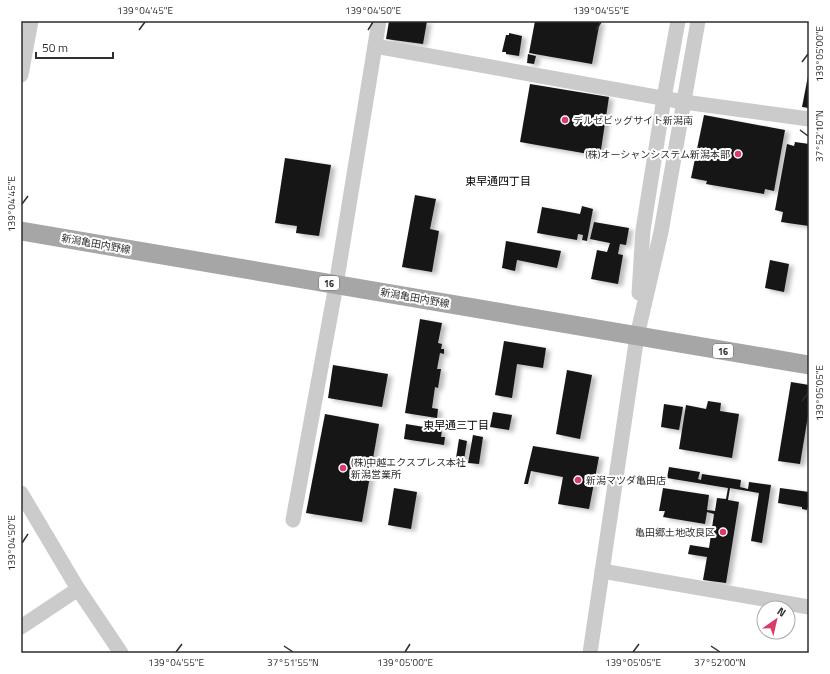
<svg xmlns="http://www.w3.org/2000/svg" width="830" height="674" viewBox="0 0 830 674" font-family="'Titillium Web','Noto Sans JP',sans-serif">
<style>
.building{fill:#151515;filter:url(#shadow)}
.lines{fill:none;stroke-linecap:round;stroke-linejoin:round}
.minor{stroke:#cbcbcb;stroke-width:15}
.major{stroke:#a6a6a6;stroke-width:19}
.ticks{fill:none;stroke:#2e2e2e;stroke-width:1.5}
.poi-dot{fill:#d93c68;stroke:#fff;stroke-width:1.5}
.labels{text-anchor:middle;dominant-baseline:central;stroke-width:4;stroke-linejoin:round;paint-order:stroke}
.shield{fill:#fff;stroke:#6d6d6d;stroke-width:1}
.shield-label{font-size:9px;font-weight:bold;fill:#2e2e2e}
.poi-label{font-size:10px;fill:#2e2e2e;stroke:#fff;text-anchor:start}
.street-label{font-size:10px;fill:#2e2e2e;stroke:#fff}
.neighbourhood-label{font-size:11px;fill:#000;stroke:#fff}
.neatline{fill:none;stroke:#2e2e2e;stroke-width:1.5}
.ticks-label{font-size:10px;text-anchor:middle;fill:#2e2e2e}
</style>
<defs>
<filter id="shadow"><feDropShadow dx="4.5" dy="2.5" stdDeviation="2" flood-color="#0004"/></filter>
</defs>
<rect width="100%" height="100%" fill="#fff"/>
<g class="building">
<polygon points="389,21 427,21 423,44 386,39"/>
<polygon points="535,21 600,21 592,64 529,53"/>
<polygon points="509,33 522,36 519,56 506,54 506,52 502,52 506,35 509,35"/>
<polygon points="528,54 536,56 534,64 527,63"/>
<polygon points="808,76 809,76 809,108 802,107"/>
<polygon points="530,84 609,97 600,156 520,142"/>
<polygon points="704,115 785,130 774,191 765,189 764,194 706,184 707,181 691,178"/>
<polygon points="795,142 809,144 809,226 781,222 783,212 775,210 787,144 794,146"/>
<polygon points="285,158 331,165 319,236 296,233 297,226 275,223"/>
<polygon points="415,195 436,199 430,229 439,231 432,272 402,267"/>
<polygon points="582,206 593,209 587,241 582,240 583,235 578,234 577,240 537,233 542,207 580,214"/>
<polygon points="594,222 629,228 626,245 620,244 618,254 623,255 618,284 591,279 597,250 607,252 610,243 590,239"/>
<polygon points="506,241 561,251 557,268 517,260 515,271 502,268"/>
<polygon points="770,260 789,264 784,292 765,288"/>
<polygon points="420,319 442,323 438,343 442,344 441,349 444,349 444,354 440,353 437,369 441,369 438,388 435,387 432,408 438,409 437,418 405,413"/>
<polygon points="504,341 546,348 543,368 517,364 512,398 495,395"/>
<polygon points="333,365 388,374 382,407 328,398"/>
<polygon points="567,370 592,375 580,439 556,434"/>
<polygon points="791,382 809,385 809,410 800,464 778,461"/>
<polygon points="708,401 721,403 720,411 739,414 732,458 679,449 686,405 706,409"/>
<polygon points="664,404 683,407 679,430 661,427"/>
<polygon points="493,412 512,415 509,430 490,427"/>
<polygon points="325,414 379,424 362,522 306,513"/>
<polygon points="406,424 442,430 441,437 445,437 444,445 404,439"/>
<polygon points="473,435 483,437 479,464 468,463"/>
<polygon points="459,439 467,441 464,460 456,458"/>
<polygon points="533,446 599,457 589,509 558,504 563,477 531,471 528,484 524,484"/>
<polygon points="669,467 700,472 698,479 701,480 702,474 741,480 740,487 748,489 749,482 771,485 762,543 751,541 759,493 730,488 728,500 739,502 726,583 703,580 707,557 688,554 690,545 709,548 714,514 707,512 705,524 663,517 665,511 659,511 663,488 709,495 707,510 715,511 717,498 726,499 728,488 667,478"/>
<polygon points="394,488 417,492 411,529 388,525"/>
<polygon points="780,488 809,492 809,508 807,508 807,510 802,509 802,507 778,503"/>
</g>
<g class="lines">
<g class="minor">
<polyline points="375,46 684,102 809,119"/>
<polyline points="21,75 31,21"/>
<polyline points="639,293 643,230 664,98 678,21"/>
<polyline points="21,493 78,589 121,653"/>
<polyline points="293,520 336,285 379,21"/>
<polyline points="602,571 809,607"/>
<polyline points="21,627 78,589"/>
<polyline points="590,653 637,336 661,232 698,21"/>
</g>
<polyline class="major" points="21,231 809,365"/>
</g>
<path class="ticks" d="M139,30L145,22M368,30L373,22M596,30L601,22M802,62L808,54M800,130L808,136M22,204L28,196M802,401L808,393M22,543L28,534M284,646L293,652M711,646L720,652M176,652L182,644M405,652L410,644M633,652L639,644"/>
<g class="poi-dot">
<circle cx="565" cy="120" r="4"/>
<circle cx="738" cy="154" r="4"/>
<circle cx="343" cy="468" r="4"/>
<circle cx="578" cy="480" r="4"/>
<circle cx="723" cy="532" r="4"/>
</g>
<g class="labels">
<g class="shield">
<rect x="319" y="276" width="20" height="14" rx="3"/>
<rect x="713" y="344" width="20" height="14" rx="3"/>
</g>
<g class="shield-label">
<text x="329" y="283">16</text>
<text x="723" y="351">16</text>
</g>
<g class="poi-label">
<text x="573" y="120">デルゼビッグサイト新潟南</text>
<text x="730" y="154" text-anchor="end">(株)オーシャンシステム新潟本部</text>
<text x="351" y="462">(株)中越エクスプレス本社<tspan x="351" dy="12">新潟営業所</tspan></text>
<text x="586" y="480">新潟マツダ亀田店</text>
<text x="715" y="532" text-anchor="end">亀田郷土地改良区</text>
</g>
<g class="street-label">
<text transform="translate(96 244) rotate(10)">新潟亀田内野線</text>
<text transform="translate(415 298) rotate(10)">新潟亀田内野線</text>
</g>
<g class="neighbourhood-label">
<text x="498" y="181">東早通四丁目</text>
<text x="456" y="425">東早通三丁目</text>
</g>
</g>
<rect width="830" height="674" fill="none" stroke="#ffffff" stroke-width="44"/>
<g transform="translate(776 620) rotate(34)"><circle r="19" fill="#ffffff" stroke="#ababab"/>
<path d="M0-3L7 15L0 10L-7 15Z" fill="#d93c68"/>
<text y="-6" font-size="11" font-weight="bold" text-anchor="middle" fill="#2e2e2e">N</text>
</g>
<path d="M36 52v6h77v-6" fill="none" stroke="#2e2e2e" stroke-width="2"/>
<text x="42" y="52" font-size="12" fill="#2e2e2e" stroke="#ffffff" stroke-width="3" paint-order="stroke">50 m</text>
<rect x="22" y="22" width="786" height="630" class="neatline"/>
<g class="ticks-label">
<text x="145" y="14">139°04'45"E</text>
<text x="373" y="14">139°04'50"E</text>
<text x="601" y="14">139°04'55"E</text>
<text transform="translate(819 54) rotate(-90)" y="4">139°05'00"E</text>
<text transform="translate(819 136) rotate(-90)" y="4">37°52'10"N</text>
<text transform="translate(11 204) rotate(-90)" y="4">139°04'45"E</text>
<text transform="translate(819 393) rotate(-90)" y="4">139°05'05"E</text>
<text transform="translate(11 543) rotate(-90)" y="4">139°04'50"E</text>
<text x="176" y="666">139°04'55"E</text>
<text x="293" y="666">37°51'55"N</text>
<text x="405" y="666">139°05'00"E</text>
<text x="633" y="666">139°05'05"E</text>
<text x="720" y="666">37°52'00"N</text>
</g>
</svg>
